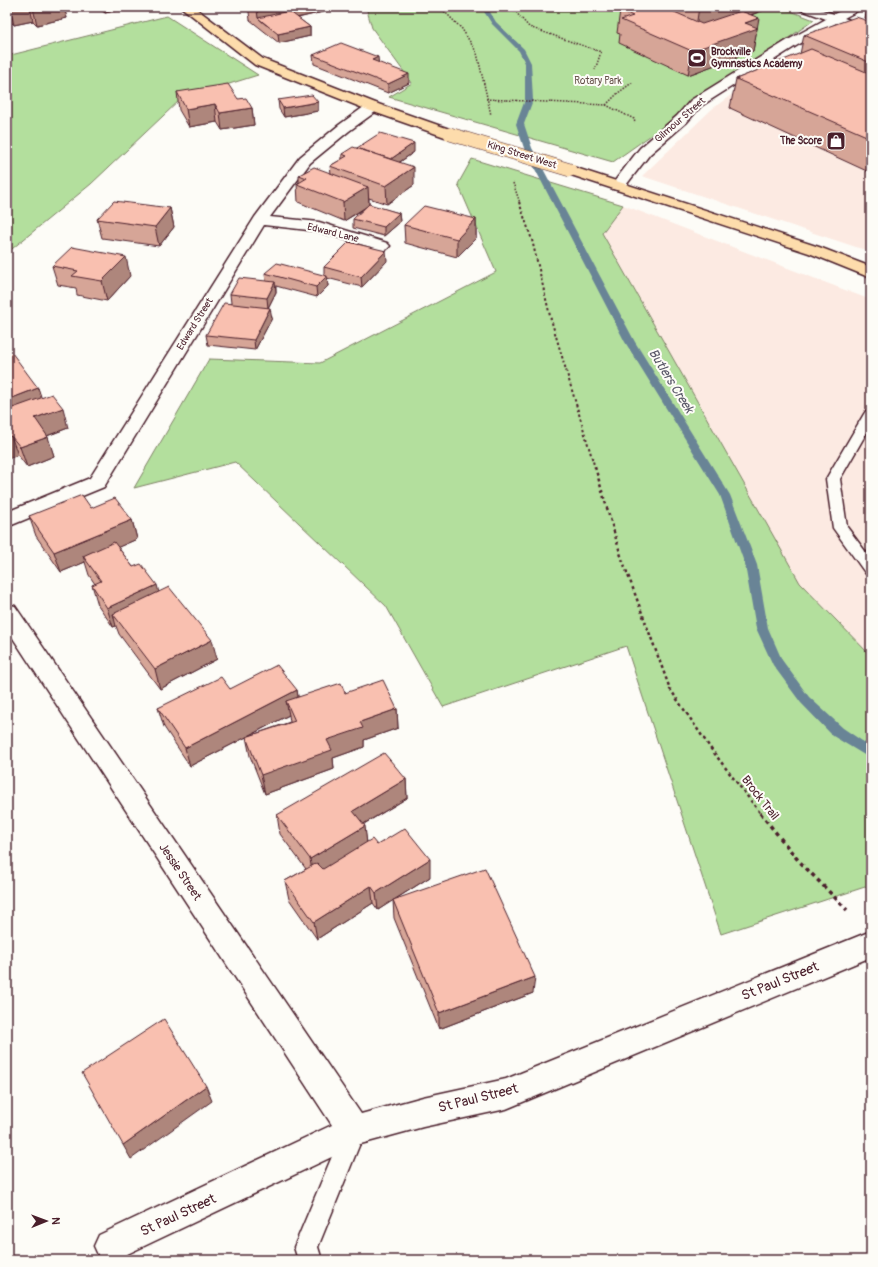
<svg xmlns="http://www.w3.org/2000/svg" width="878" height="1267" viewBox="0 0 878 1267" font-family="Pangolin,sans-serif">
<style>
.built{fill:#fceae2}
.green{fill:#b3df9d;stroke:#7e7f64}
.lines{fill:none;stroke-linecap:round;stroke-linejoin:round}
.stream{fill:#698496;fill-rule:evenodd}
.service-casing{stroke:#4a1f2b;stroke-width:3}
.minor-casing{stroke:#4a1f2b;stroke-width:3}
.primary-casing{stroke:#4a1f2b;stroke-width:3}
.path-far3{stroke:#4a1f2b;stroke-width:1.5;stroke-dasharray:1.5 1.5;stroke-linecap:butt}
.path-far2{stroke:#4a1f2b;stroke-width:2;stroke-dasharray:2.5 2.5;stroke-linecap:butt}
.path-far1{stroke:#4a1f2b;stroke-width:2.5;stroke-dasharray:3 3;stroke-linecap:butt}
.path{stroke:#4a1f2b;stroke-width:3.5;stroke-dasharray:4 4;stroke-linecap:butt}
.service{fill:#fdfcf7;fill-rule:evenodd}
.minor{fill:#fdfcf7;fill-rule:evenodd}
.primary{fill:#fddcac;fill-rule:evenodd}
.primary-bridge-casing{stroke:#4a1f2b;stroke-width:14;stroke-linecap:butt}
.primary-bridge{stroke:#fddcac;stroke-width:13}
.wall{fill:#d6a597;stroke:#4a1f2b}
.shaded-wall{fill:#ae867b;stroke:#4a1f2b}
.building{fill:#f9c0b0;stroke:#4a1f2b}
.labels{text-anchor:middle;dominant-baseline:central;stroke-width:4;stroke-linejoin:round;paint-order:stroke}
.far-poi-label{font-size:10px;font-weight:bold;fill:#4a1f2b;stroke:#fdfcf7;text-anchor:start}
.far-park-label{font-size:10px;fill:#644f48;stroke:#fdfcf7}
.far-street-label{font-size:10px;fill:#4a1f2b;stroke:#fdfcf7}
.street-label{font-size:12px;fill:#4a1f2b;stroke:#fdfcf7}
.water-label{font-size:13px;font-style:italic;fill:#5c5a6a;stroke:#fdfcf7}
.near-street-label{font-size:14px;fill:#4a1f2b;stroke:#fdfcf7}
</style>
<rect width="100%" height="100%" fill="#fdfcf7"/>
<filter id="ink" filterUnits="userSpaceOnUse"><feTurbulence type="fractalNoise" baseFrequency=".025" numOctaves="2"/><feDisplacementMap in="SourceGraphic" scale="8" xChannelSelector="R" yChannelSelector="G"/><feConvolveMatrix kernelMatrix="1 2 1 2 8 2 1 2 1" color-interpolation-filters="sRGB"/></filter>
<g filter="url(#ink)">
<g class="built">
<polygon points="780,59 871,98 871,252 642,176 712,109"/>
<polygon points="623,205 871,300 871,656 800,583 602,233"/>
</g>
<g class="green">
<polygon points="366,7 780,7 814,20 613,162 389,97 412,83 372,28"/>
<polygon points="167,16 258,75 181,99 91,184 7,253 7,56"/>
<polygon points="472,159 623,205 602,233 800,583 871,656 871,885 721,934 626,646 443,707 386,606 235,462 134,488 209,359 320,363 496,272 458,184"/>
</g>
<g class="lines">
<polygon class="stream" points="481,7 487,7 496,22 524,49 531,63 533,100 524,124 532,148 635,342 730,495 757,565 768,628 782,660 809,697 843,728 871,747 871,759 833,736 801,703 773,665 756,628 745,565 720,495 625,342 524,148 516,124 525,100 525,63 519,51 492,24"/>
<g class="service-casing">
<g id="service">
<polygon points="871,410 871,425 840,479 847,527 871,559 871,575 866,574 833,528 826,479 864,414 866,411"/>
<polygon points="354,1120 362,1123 365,1131 318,1247 322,1260 298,1260 294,1247 346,1123"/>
</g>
</g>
<g class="minor-casing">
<g id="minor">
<polygon points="797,7 814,7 834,14 848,7 863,7 861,9 844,18 871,28 871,36 836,23 796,46 701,106 687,122 650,154 623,189 618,190 613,189 611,186 640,148 677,116 691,100 788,40 826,19 799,9"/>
<polygon points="373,103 378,104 380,107 378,110 349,131 310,163 270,217 319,222 387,243 390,246 387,249 382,251 377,249 317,231 264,225 104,487 7,527 7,512 90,478 255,217 300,157 339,125 368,104"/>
<path d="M7,604L15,606L361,1114L423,1097L506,1079L871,931V957L506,1109L423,1127L357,1145L121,1257C113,1261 107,1261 99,1257L94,1246L99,1235L332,1125L7,629Z"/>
</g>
</g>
<g class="primary-casing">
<g id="primary">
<polygon points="181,7 194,7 263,59 378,104 455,131 457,134 455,137 445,137 368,110 255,65"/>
<polygon points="570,166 819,247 871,267 871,278 809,253 565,173 563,170 565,167"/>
</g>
</g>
<g class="path-far3">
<polyline points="440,7 462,29 477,53 491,115"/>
<polyline points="514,7 514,10 529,27 601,52 595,70"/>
<polyline points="486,99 606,105 634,119 635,123"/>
<polyline points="606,105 618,93 633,82"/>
<polyline points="513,183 520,203"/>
</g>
<polyline class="path-far2" points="519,202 532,240 550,316 595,468"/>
<polyline class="path-far1" points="595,467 621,556 670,689 711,749 761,814"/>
<polyline class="path" points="760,813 798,860 847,910"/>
<use href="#service" class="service"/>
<use href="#minor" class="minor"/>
<use href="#primary" class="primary"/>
<g class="primary-bridge-casing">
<polyline id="primary-bridge" points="450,134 570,170"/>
</g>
<use href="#primary-bridge" class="primary-bridge"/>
</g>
<g class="wall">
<polygon points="7,7 64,7 67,18 37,25 33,21 14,25 7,18"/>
<polygon points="97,7 132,7 105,13"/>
<polygon points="244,7 327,7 327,11 298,18 310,27 310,36 279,43 250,20 249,12"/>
<polygon points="630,7 767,7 767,9 751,15 757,28 753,51 688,75 619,43 620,34 617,33 620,10"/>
<polygon points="871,8 871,20 865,18 867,9"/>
<polygon points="871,22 871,173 730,108 736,79 800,54 804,35"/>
<polygon points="313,55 378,62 409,83 388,93 314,64"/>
<polygon points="177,92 238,99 252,108 254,125 222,130 217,122 189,127 179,110"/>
<polygon points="278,100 318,102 318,111 284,117 279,109"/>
<polygon points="357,148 414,152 400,162 414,185 387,204 369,198 369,205 399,213 400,222 384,236 353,228 353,219 364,209 344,221 298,202 297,184 299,182 299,175 331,173 330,166 342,159 342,154"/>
<polygon points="170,208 174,227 159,246 102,238 97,219"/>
<polygon points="476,219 476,238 457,257 405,243 404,225"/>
<polygon points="387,261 362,287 327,278 328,286 317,297 276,286 276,292 268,308 272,318 255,350 208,345 206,335 231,303 230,294 266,281 265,273 324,276 324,267"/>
<polygon points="52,266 130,276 107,301 77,295 76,288 58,285"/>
<polygon points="7,355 38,388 41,398 68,428 47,436 54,456 27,467 18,455 7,459"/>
<polygon points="91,508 132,520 137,539 118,547 133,567 158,592 217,659 160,689 119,634 116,626 113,627 98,605 92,585 95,584 89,575 85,562 61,572 36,536 29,516"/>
<polygon points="230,689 297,690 298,697 345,693 397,709 398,728 364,740 364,747 333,758 334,769 265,794 250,756 246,737 290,722 289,715 190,766 164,727 158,708"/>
<polygon points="406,779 407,798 364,824 367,843 377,845 430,877 394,900 533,993 439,1029 394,918 393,900 378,910 373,903 317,939 289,899 285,881 306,869 280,834 277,815"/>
</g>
<g class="shaded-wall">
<polygon points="19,7 30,7 33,21 14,25 10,9"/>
<polygon points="40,7 64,7 67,18 37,25 33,8"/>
<polygon points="103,7 132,7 105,13"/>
<polygon points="252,7 327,7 327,11 266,25 258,18 257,10"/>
<polygon points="699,7 767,7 767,9 695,34"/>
<polygon points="759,18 753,51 688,75 692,51 745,23"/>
<polygon points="310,27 310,36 279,43 278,34"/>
<polygon points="378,57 379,66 372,60"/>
<polygon points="409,74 409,83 388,93 388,84"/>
<polygon points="318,102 318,111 284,117 283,108"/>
<polygon points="215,104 217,122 189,127 186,109"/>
<polygon points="252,108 254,125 222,130 220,113"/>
<polygon points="414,143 414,152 391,168 391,159"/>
<polygon points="414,167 414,185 387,204 386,186"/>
<polygon points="368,187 369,205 344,221 343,202"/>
<polygon points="170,208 174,227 159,246 155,227"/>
<polygon points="399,213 400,222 384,236 384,227"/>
<polygon points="476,219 476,238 457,257 457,239"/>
<polygon points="386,251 387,261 362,287 361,277"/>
<polygon points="126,257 130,276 107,301 102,281"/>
<polygon points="327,276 328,286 317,297 316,287"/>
<polygon points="275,282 276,292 268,308 267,298"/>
<polygon points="270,308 272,318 255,350 254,340"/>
<polygon points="38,388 45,408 7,422 7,400"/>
<polygon points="63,408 68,428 41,438 35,418"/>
<polygon points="11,436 18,455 7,459 7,437"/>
<polygon points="48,437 54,456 27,467 20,447"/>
<polygon points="132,520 137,539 87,561 83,556 85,562 61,572 54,552"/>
<polygon points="157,585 162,605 113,614 116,626 113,627 107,608"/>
<polygon points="212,640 217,659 160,689 155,669"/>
<polygon points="297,690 300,709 286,701 289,715 190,766 185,748"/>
<polygon points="397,709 398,728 364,740 364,747 333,758 334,769 265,794 261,775 327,740 360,722"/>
<polygon points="406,779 407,798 355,829 353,811"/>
<polygon points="365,826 367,844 313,877 310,859"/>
<polygon points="430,859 430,877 378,910 376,893"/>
<polygon points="371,886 373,903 317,939 314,922"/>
<polygon points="535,977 533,993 439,1029 439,1013"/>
<polygon points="206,1086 212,1101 131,1159 123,1145"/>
</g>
<g class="building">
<polygon points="8,7 19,7 10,9"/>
<polygon points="32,7 40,7 33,8"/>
<polygon points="252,7 273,7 257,10"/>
<polygon points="630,7 663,7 702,24 741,11 759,18 745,23 758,28 692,51 621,20 633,16 620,10"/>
<polygon points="289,11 310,27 278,34 258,18"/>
<polygon points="856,17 871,22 871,63 804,35"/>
<polygon points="341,43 378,57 372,60 409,74 388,84 313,55"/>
<polygon points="811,49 871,74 871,138 736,79"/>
<polygon points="228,84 238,99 246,98 252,108 220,113 215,104 186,109 177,92"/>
<polygon points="312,95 318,102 283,108 278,100"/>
<polygon points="380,133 414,143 391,159 357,148"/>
<polygon points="353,147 414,167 386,186 330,166 347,156 342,154"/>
<polygon points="314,167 368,187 343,202 297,184 307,178 299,175"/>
<polygon points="114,201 170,208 155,227 97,219"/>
<polygon points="369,204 399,213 384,227 353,219"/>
<polygon points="424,206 476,219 457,239 404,225"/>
<polygon points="349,242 386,251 361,277 324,267"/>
<polygon points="72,247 126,257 102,281 72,276 78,271 52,266"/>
<polygon points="277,263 327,276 316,287 265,273"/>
<polygon points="239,278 275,282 267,298 230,294"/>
<polygon points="224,303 270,308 254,340 206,335"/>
<polygon points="12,353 38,388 7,400 7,355"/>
<polygon points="52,394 63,408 35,418 48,437 20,447 11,436 7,437 7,410"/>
<polygon points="82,495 91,508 115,498 132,520 54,552 29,516"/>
<polygon points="114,542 133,567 141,564 157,585 107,608 92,585 101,581 83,556"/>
<polygon points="169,587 212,640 155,669 113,614"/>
<polygon points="277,665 297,690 185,748 158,708 221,677 230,689"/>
<polygon points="383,680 397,709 360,722 363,728 327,740 332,750 261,775 246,737 295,721 286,701 341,683 345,693"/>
<polygon points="384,753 406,779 353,811 365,826 310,859 277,815"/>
<polygon points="405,828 430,859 376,893 371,886 314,922 285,881 317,863 323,869 372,839 377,845"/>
<polygon points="485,868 535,977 439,1013 393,900"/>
<polygon points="164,1019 206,1086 123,1145 82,1073"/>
</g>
</g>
<defs>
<g id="stadium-square" transform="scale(1)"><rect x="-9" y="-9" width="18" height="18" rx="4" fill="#4a1f2b" stroke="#fdfcf7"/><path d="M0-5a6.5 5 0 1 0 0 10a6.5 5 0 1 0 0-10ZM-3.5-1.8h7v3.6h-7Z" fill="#fff"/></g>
<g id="shop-square" transform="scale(1)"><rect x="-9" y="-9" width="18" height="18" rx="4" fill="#4a1f2b" stroke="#fdfcf7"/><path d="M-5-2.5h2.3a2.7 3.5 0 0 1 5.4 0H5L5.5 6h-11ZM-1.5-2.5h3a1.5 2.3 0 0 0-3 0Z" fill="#fff"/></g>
</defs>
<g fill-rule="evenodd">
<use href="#stadium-square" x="697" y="58"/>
<use href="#shop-square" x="836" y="141"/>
</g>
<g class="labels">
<g class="far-poi-label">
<text x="711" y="52">Brockville<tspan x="711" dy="12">Gymnastics Academy</tspan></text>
<text x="822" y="141" text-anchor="end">The Score</text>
</g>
<g class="far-park-label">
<text x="598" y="81">Rotary Park</text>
</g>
<g class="far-street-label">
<text transform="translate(680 120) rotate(-41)">Gilmour Street</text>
<text transform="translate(522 155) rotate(17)">King Street West</text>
<text transform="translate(333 233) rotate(14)">Edward Lane</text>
<text transform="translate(195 324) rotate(-58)">Edward Street</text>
</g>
<g class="street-label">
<text transform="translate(760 798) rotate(52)">Brock Trail</text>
<text transform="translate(180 872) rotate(56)">Jessie Street</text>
</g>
<g class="water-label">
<text transform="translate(671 381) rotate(58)">Butlers Creek</text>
</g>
<g class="near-street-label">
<text transform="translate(780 981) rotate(-22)">St Paul Street</text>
<text transform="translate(478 1098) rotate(-14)">St Paul Street</text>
<text transform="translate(178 1215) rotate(-25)">St Paul Street</text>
</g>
</g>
<rect width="878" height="1267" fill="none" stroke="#fdfcf7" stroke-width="24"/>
<rect x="12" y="12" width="854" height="1243" fill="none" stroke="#4a1f2b" stroke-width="1.5" filter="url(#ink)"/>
<g transform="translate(46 1221) rotate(89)" stroke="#fdfcf7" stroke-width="3" paint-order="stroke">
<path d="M0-3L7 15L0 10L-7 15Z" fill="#4a1f2b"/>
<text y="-6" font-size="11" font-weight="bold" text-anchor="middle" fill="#4a1f2b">N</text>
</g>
</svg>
